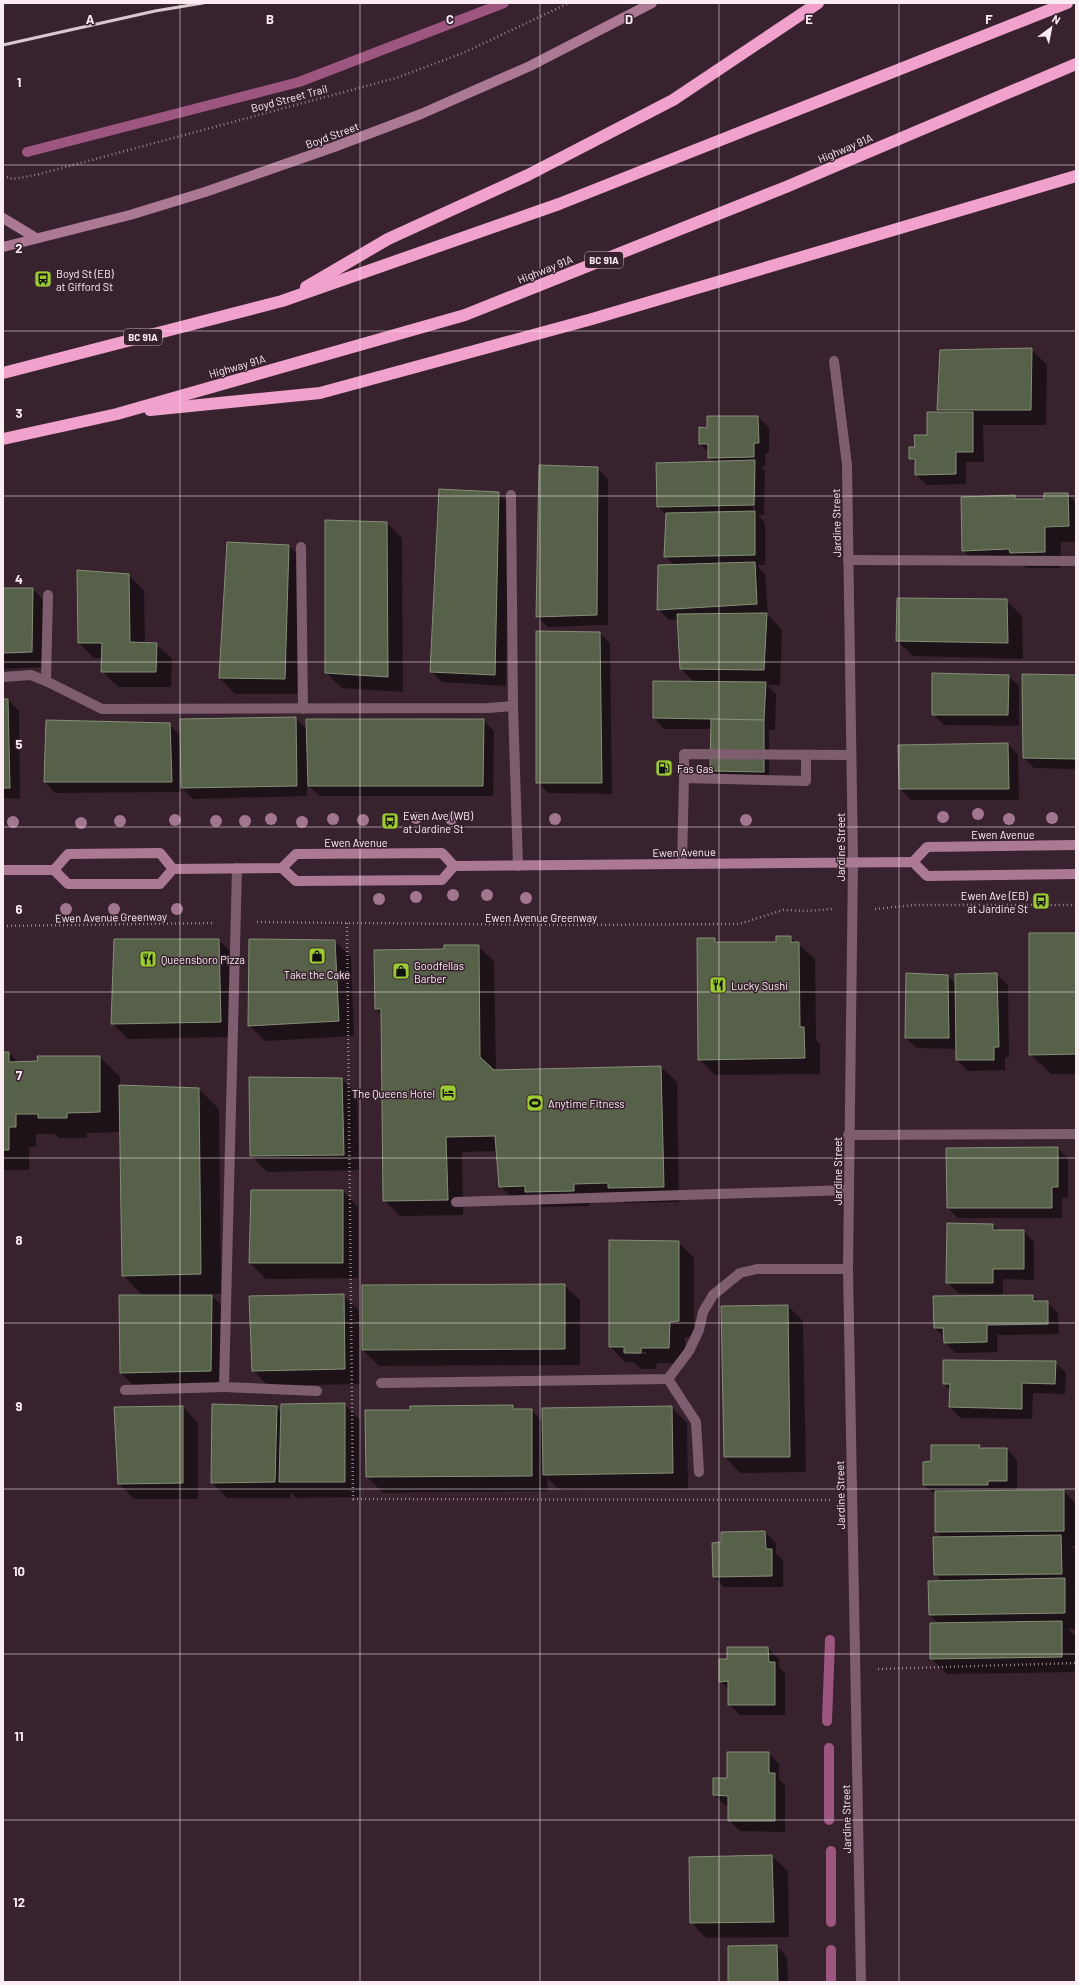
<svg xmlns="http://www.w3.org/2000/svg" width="1079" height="1985" viewBox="0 0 1079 1985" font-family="Barlow,sans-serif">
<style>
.shadow{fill:#0007;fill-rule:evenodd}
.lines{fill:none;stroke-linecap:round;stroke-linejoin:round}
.stream{stroke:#9d567f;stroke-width:10}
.building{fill:#576049;stroke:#858f77}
.path{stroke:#96838d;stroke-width:2.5;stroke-dasharray:1 3;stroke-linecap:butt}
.lane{stroke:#7d5d6e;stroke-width:10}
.street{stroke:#7d5d6e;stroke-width:10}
.secondary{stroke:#ac7994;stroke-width:10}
.highway{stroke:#f0a1cc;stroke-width:12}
.rail{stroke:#d8c8cf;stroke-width:3}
.tree{fill:#a2768e}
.grid{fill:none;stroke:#fbecf3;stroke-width:1;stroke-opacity:0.55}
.labels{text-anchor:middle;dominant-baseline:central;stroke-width:3;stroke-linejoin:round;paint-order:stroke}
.shield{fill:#38222e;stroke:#c0afb8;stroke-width:1}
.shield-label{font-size:10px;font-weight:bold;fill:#fbecf3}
.street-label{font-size:11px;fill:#fbecf3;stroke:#38222e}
.poi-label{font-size:11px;fill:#fbecf3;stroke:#38222e;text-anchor:start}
.grid-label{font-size:13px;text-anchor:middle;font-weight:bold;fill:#fbecf3;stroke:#38222e;stroke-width:3;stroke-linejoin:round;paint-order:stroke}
</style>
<rect width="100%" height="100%" fill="#38222e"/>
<g class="shadow">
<polygon points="1031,349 1047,365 1046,425 983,425 984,462 966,462 966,484 927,485 916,475 916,464 910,458 916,448 928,436 942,413 938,410"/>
<path d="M758,417L769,427V453H765V467H761L765,471L764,515H758L765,523V565H757L765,574L768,615L782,630L780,685H767L776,694L775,730H769V776H717L711,770L712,729H664L654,718L694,682L681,669L678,619L669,620L658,609L674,565L665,556L667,515L658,507L714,462L709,457V452L700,444L708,429ZM754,470H756L755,510H753Z"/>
<polygon points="597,468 608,479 608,625 548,627 537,617"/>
<polygon points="498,493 509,503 506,686 442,682 431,672"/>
<polygon points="1067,494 1076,503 1076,542 1061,542 1060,568 1026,568 1022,564 979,566 963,550 1015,496 1018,500 1044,500"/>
<polygon points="387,523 402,538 403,692 342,688 326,673"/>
<polygon points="289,546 305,562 300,694 235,694 220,678"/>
<polygon points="129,575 144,591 145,643 156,644 172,659 171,687 118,687 102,671 103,658 94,658 79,643"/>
<polygon points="3,589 33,589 48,605 47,667 3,669"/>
<polygon points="1006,600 1022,616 1023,659 913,656 897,641"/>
<polygon points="599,633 610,643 612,794 548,793 538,782"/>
<polygon points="1008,676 1019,686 1019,726 944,725 933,714"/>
<polygon points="1076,676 1076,769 1034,768 1024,758"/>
<polygon points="3,700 8,700 19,711 20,799 3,798"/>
<polygon points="295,718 308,730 483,720 494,731 493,796 319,796 307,784 307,796 193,799 182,788 182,792 55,793 45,782 47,721 169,724 182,737"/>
<polygon points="1008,744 1018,755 1019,800 911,800 900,789"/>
<polygon points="1076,934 1076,1074 1051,1074 1030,1054"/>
<polygon points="790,937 815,959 816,1040 820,1044 820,1074 715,1075 699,1059 715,939 719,943 777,943"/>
<polygon points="219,940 235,956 236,1037 128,1039 112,1023"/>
<polygon points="335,941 351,957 354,1036 265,1041 249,1025"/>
<polygon points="478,946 494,961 496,1071 661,1067 677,1082 679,1202 625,1203 620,1199 589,1200 589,1206 542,1207 536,1201 516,1202 500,1186 498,1151 462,1152 463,1215 400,1216 384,1200 382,1015 376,1009 445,950"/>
<polygon points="997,975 1008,985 1009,1057 1005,1057 1005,1070 968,1071 957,1060 957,1049 917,1048 906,1038 948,976 956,985"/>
<polygon points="3,1053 9,1053 18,1062 100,1057 120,1077 120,1086 199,1089 219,1109 221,1294 210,1294 228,1311 226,1387 137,1389 121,1373 143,1296 123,1275 121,1132 87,1133 87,1138 59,1138 55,1134 36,1134 36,1147 29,1147 29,1170 3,1170"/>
<polygon points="250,1078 341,1079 357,1094 359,1170 267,1172 251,1156"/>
<polygon points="1058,1148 1068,1159 1068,1197 1062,1198 1062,1218 958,1218 948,1208"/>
<polygon points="343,1191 358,1207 358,1278 266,1279 250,1263"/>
<polygon points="948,1224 993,1225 999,1231 1024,1231 1034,1242 1034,1280 1003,1279 1003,1294 958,1293 947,1282"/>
<path d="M678,1242L694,1258V1337H685V1364L657,1363L656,1369H641L634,1362H625L610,1346ZM628,1352H646V1354H630Z"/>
<polygon points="564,1285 580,1300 580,1365 379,1366 363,1350 363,1286"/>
<polygon points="343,1295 359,1311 360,1384 268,1386 253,1370"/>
<polygon points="1032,1296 1039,1302 1047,1302 1058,1313 1059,1334 997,1335 997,1352 955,1353 945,1342 945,1338 935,1328 934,1297"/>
<polygon points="788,1306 803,1321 806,1472 740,1473 725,1457"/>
<polygon points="944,1361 1055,1362 1066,1373 1065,1394 1033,1393 1032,1419 961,1418 950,1407 951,1391 944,1384"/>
<polygon points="344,1404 360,1420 361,1497 296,1498 291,1492 290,1498 227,1498 212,1483 276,1407 282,1412"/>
<polygon points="512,1406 516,1410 531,1410 543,1422 671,1407 687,1423 688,1489 560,1490 547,1478 548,1491 383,1493 367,1477 411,1411"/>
<polygon points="183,1407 198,1423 198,1499 134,1499 119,1484"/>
<polygon points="979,1446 983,1449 1007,1449 1017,1460 1017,1492 1064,1491 1076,1504 1076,1546 1071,1546 1076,1551 1076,1589 1074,1589 1076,1591 1076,1629 1068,1629 1076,1637 1076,1672 947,1674 931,1658 939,1624 930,1615 942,1581 935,1574 942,1538 936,1531 936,1495 924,1485 932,1462"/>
<polygon points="765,1532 776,1543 776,1554 783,1560 783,1587 724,1587 714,1577"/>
<polygon points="768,1648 779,1659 779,1667 785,1673 785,1715 740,1715 729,1704 729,1690 720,1681 728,1660"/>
<polygon points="769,1753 779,1764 779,1779 785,1785 785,1832 740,1831 729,1820 729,1806 725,1805 714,1795 728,1779"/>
<polygon points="772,1856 788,1871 789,1937 706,1938 691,1922"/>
<polygon points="777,1946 787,1957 788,1982 729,1982"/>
</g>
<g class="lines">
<g class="stream">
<polyline points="27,152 299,82 504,3"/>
<polyline points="827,1721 830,1640"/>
<polyline points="829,1748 829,1820"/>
<polyline points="831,1922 831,1851"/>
<polyline points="831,1982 831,1950"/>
</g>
</g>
<g class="building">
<polygon points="1032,348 1031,410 937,410 940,350"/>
<polygon points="927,412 973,412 973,452 956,452 956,474 915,475 915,459 909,459 909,447 915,447 914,435 927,435"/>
<polygon points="707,416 758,416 759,443 754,443 754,457 708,458 708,444 699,444 699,427 707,428"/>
<polygon points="755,460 754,505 657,507 656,463"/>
<polygon points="539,465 598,467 597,615 536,617"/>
<polygon points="439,489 499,492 495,675 430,672"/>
<polygon points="1044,493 1068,493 1069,526 1045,527 1045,552 1010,553 1009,549 962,551 961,497 1015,495 1015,499 1044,499"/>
<polygon points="755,511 755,555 664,557 666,513"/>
<polygon points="325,520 387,522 388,677 325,673"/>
<polygon points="227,542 289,545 285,679 219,678"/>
<polygon points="755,562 757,604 657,610 658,565"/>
<polygon points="77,570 129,574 130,642 157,643 156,672 101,672 102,643 78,643"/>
<polygon points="3,588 33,588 32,652 3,653"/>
<polygon points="897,598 1007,599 1008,643 896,641"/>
<polygon points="767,613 764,670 680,669 677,614"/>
<polygon points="536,631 600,632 602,783 536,783"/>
<polygon points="932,673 1009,675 1008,715 932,715"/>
<polygon points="1022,674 1076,675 1076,759 1023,758"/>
<polygon points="653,681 766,682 764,720 653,718"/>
<polygon points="3,699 8,699 10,788 3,788"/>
<polygon points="296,717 297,786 181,788 180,719"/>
<polygon points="306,719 484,719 483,786 308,786"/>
<polygon points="711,719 764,720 764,772 710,771"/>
<polygon points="46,720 170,723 172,782 44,782"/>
<polygon points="1008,743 1009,789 899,789 898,745"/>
<polygon points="1029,933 1076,933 1076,1054 1029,1055"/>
<polygon points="776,936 791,936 791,942 799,942 800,1027 804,1027 805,1058 698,1060 697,938 715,938 715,942 776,942"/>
<polygon points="114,939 219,939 221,1022 111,1024"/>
<polygon points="249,939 335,940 339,1021 248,1026"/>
<polygon points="444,945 479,945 480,1057 494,1070 661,1066 664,1187 608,1188 608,1183 574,1184 574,1191 525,1192 525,1186 499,1187 495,1136 446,1137 448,1200 383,1201 381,1009 375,1009 374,950 444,949"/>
<polygon points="906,973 948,975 949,1038 905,1038"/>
<polygon points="997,973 999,1047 994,1047 994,1060 956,1060 955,974"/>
<polygon points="3,1052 9,1052 9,1062 38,1061 37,1056 100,1056 100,1112 67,1113 67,1118 38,1118 38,1114 16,1114 16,1127 9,1127 9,1150 3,1150"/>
<polygon points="249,1077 342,1078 344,1155 250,1156"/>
<polygon points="119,1085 199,1088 201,1274 122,1276"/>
<polygon points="1058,1147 1058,1187 1052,1187 1052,1208 947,1208 946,1148"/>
<polygon points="251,1190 343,1190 343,1263 249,1263"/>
<polygon points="947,1223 993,1224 993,1230 1024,1230 1024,1269 993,1269 993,1283 946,1283"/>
<polygon points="609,1240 679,1241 679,1321 670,1322 669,1348 641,1348 641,1353 624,1353 624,1347 609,1347"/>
<polygon points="565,1284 565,1349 362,1350 362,1285"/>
<polygon points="344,1294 345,1369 252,1371 249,1296"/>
<polygon points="119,1295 212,1295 211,1371 120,1373"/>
<polygon points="1033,1295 1033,1301 1048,1301 1048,1324 987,1325 987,1342 944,1343 943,1328 934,1328 933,1296"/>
<polygon points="788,1305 790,1457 724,1457 721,1306"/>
<polygon points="943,1360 1056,1361 1055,1384 1022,1383 1022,1409 949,1407 950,1384 943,1384"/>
<polygon points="345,1403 345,1482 279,1482 281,1404"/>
<polygon points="212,1404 277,1406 275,1482 211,1483"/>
<polygon points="513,1405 513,1409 532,1409 532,1476 366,1477 365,1410 410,1410 410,1406"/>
<polygon points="183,1406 183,1483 118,1484 114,1407"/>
<polygon points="672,1406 673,1473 543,1475 542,1408"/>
<polygon points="931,1445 980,1445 979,1448 1007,1448 1007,1481 988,1481 988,1485 923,1485 923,1462 931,1461"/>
<polygon points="1064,1490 1064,1531 935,1532 935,1491"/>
<polygon points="765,1531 766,1549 772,1549 772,1576 713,1577 712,1543 721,1542 721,1532"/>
<polygon points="1061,1535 1062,1574 934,1575 933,1537"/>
<polygon points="1065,1578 1065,1613 929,1615 928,1581"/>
<polygon points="1062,1621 1062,1657 930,1659 930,1623"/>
<polygon points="727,1647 768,1647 769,1662 775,1662 775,1705 728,1705 728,1681 719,1682 719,1659 727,1659"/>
<polygon points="727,1752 769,1752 769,1773 775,1773 775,1821 728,1821 728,1796 713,1795 713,1778 727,1778"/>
<polygon points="772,1855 774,1922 690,1923 689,1857"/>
<polygon points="777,1945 778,1982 728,1982 728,1946"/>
</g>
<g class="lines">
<g class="path">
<polyline points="3,176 13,179 36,175 396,78 463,53 569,3"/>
<polyline points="875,909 914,905 1076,905"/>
<polyline points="257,922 561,925 739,924 783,910 807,911 832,909"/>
<polyline points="347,923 353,1499 830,1500"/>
<polyline points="3,926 214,923"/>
<polyline points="878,1669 1076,1663"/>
</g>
<g class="lane">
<polyline points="848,560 1076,561"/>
<polyline points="684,778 684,754 851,755"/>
<polyline points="682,864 684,778 806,781 806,755"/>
<polyline points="848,1135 1076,1134"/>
<polyline points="456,1202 849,1190"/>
</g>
<g class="street">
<polyline points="834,361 847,465 853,862 848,1269 861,1982"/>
<polyline points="511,495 513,706"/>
<polyline points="301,547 303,709"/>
<polyline points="3,677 31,675 46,681 102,709 488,708 513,706 518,866"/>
<polyline points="46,681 48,595"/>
<polyline points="237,868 224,1387 317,1391"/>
<polyline points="668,1379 696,1422 699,1472"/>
<polyline points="381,1383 668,1379 689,1351 699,1330 703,1312 713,1295 740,1273 757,1269 848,1269"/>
<polyline points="125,1390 224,1387"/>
</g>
<g class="secondary">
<polyline points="3,218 36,238"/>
<polyline points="3,247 130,215 205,192 334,147 421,114 530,66 652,3"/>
<polyline points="913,862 927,847 1076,845"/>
<polyline points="282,868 296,881 442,880 454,866"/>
<polyline points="3,870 54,870 68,884 160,884 173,869 282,868 296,854 442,853 454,866 913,862 927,876 1076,874"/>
<polyline points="54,870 68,854 160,853 173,869"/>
</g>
<g class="highway">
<polyline points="306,287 388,239 528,175 673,100 818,3"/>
<polyline points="3,373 282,301 559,204 1067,3"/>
<polyline points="150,410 320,393 592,319 1076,176"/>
<polyline points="3,439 117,414 465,315 786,187 1076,64"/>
</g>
<polyline class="rail" points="3,45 155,11 203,3"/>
</g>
<g class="tree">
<circle cx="978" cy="814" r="6"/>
<circle cx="943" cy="817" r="6"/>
<circle cx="416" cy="818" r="6"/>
<circle cx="1052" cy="818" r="6"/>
<circle cx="271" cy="819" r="6"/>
<circle cx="333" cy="819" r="6"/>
<circle cx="451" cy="819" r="6"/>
<circle cx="555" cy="819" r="6"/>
<circle cx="1009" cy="819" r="6"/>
<circle cx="175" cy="820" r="6"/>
<circle cx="363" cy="820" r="6"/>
<circle cx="746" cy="820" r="6"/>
<circle cx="120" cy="821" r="6"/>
<circle cx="216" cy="821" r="6"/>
<circle cx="245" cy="821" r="6"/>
<circle cx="13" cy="822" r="6"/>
<circle cx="302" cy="822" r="6"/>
<circle cx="81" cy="823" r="6"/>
<circle cx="453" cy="895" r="6"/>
<circle cx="487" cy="895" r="6"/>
<circle cx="416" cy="897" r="6"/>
<circle cx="526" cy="898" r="6"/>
<circle cx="379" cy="899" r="6"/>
<circle cx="66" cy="909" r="6"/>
<circle cx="114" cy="909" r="6"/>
<circle cx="177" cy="909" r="6"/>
</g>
<path class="grid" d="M180,3V1982M360,3V1982M540,3V1982M719,3V1982M899,3V1982M3,165H1076M3,331H1076M3,496H1076M3,662H1076M3,827H1076M3,992H1076M3,1158H1076M3,1323H1076M3,1489H1076M3,1654H1076M3,1820H1076"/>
<defs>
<g id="bus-square" transform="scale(0.9)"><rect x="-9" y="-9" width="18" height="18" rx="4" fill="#9cca32" stroke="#38222e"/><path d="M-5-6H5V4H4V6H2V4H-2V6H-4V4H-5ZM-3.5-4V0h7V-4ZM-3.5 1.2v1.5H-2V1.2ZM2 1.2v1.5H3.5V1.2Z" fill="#111"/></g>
<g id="fuel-square" transform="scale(0.9)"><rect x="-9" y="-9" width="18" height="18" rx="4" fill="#9cca32" stroke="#38222e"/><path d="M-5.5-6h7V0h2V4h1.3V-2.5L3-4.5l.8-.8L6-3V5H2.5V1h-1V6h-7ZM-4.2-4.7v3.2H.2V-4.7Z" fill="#111"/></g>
<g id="shop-square" transform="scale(0.9)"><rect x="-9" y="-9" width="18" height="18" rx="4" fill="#9cca32" stroke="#38222e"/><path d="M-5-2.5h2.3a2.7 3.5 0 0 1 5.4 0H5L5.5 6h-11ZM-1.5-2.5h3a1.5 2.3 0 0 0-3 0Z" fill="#111"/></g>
<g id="restaurant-square" transform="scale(0.9)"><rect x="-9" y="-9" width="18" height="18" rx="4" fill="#9cca32" stroke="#38222e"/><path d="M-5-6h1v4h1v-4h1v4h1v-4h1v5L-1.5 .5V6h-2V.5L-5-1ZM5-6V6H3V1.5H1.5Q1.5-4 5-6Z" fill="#111"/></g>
<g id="hotel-square" transform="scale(0.9)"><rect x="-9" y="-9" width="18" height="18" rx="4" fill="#9cca32" stroke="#38222e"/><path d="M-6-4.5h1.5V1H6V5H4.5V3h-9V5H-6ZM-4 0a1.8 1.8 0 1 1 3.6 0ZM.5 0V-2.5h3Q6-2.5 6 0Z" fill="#111"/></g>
<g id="stadium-square" transform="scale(0.9)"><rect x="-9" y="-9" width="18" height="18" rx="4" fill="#9cca32" stroke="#38222e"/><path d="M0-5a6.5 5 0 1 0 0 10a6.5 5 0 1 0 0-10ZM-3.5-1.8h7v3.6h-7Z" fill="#111"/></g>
</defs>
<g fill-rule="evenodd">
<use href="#bus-square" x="43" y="279"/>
<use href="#fuel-square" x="664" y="768"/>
<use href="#bus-square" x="390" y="821"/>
<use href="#bus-square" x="1041" y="901"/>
<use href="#shop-square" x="317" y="956"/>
<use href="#restaurant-square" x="148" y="959"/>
<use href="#shop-square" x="401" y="971"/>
<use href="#restaurant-square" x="718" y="985"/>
<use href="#hotel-square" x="448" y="1093"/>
<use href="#stadium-square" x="535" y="1103"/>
</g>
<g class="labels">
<g class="shield">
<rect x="585" y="252" width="38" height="16" rx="3"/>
<rect x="124" y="329" width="38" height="16" rx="3"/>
</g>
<g class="shield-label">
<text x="604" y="260">BC 91A</text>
<text x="143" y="337">BC 91A</text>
</g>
<g class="street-label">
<text transform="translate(289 98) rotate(-15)">Boyd Street Trail</text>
<text transform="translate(332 135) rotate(-20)">Boyd Street</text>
<text transform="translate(845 148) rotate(-23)">Highway 91A</text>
<text transform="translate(545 269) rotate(-22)">Highway 91A</text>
<text transform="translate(237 366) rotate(-16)">Highway 91A</text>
<text transform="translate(836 523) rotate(-91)">Jardine Street</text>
<text x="1003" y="834">Ewen Avenue</text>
<text x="356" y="842">Ewen Avenue</text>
<text transform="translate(840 847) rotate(-90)">Jardine Street</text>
<text transform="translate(684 852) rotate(-1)">Ewen Avenue</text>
<text transform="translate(111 917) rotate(-1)">Ewen Avenue Greenway</text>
<text x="541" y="917">Ewen Avenue Greenway</text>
<text transform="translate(837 1171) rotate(-90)">Jardine Street</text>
<text transform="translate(840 1495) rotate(-91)">Jardine Street</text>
<text transform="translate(846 1819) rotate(-91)">Jardine Street</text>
</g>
<g class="poi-label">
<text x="56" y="273">Boyd St (EB)<tspan x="56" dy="13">at Gifford St</tspan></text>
<text x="677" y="768">Fas Gas</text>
<text x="403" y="815">Ewen Ave (WB)<tspan x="403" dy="13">at Jardine St</tspan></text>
<text x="1028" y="895" text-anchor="end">Ewen Ave (EB)<tspan x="1028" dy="13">at Jardine St</tspan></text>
<text x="161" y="959">Queensboro Pizza</text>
<text x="414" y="965">Goodfellas<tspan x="414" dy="13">Barber</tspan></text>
<text x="317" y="974" text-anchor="middle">Take the Cake</text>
<text x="731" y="985">Lucky Sushi</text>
<text x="435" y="1093" text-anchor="end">The Queens Hotel</text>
<text x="548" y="1103">Anytime Fitness</text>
</g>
</g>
<g class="grid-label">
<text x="90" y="24">A</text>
<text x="270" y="24">B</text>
<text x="450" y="24">C</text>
<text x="629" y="24">D</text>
<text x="809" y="24">E</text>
<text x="989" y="24">F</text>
<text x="19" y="87">1</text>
<text x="19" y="253">2</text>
<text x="19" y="418">3</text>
<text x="19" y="584">4</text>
<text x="19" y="749">5</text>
<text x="19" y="914">6</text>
<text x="19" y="1080">7</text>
<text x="19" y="1245">8</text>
<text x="19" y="1411">9</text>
<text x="19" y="1576">10</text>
<text x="19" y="1741">11</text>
<text x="19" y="1907">12</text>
</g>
<rect width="1079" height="1985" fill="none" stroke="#fbecf3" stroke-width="8"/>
<g transform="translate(1051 28) rotate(32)" stroke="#38222e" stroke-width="3" paint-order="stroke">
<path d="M0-3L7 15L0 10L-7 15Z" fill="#fbecf3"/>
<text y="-6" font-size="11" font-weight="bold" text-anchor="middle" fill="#fbecf3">N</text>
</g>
</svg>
